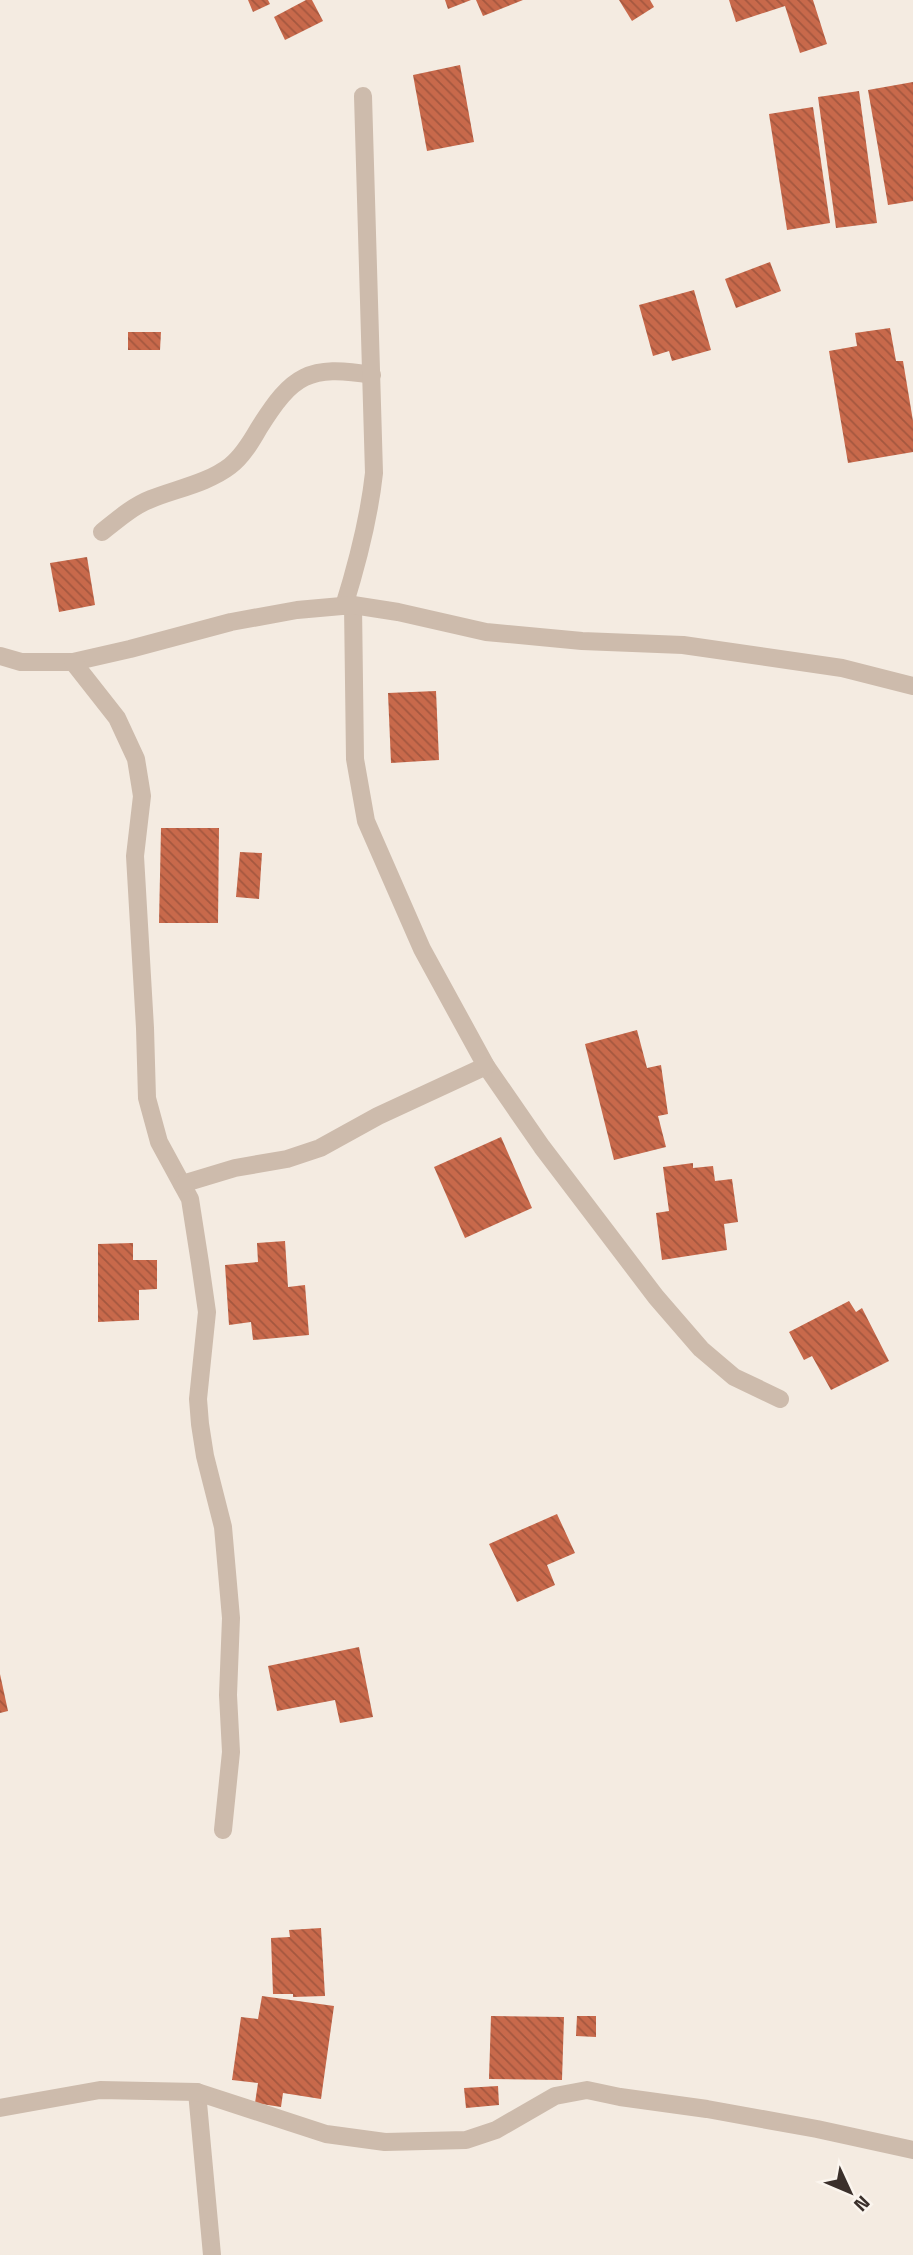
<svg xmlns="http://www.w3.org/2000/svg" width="913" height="2255" viewBox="0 0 913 2255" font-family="'Titillium Web',sans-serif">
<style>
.building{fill:url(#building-back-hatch)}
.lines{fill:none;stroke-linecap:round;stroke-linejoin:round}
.minor{stroke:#cdbbac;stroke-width:18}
</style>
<defs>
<pattern id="building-back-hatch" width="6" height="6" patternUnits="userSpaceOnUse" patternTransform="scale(1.75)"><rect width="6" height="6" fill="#c8694b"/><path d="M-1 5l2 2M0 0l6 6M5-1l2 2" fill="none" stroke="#a4573f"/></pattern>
</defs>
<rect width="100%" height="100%" fill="#f4ebe1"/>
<g class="building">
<polygon points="248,0 268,0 270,4 253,12"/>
<polygon points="306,0 312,0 323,21 285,40 274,17"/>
<polygon points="445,0 471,0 448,9"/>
<polygon points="476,0 523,0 483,16"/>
<polygon points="619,0 650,0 654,7 632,21"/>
<polygon points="729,0 813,0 827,44 800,53 785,6 736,22"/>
<polygon points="460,65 474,142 427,151 413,75"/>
<polygon points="913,82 913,201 888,205 868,90"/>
<polygon points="859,91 877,223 836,228 818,97"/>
<polygon points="813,107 830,223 787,230 769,114"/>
<polygon points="770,262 781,291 736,308 725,279"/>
<polygon points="694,290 711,350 672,361 669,351 653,356 639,305"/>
<polygon points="890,328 896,361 903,361 913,421 913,452 848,463 829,351 857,346 855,333"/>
<polygon points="128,332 161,332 160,350 128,350"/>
<polygon points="87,557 95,605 59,612 50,563"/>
<polygon points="436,691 439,760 391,763 388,693"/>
<polygon points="161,828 219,828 218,923 159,923"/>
<polygon points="240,852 262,853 259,899 236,897"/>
<polygon points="637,1030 647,1068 661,1065 668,1114 658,1116 666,1147 614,1160 585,1044"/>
<polygon points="501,1137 532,1208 465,1238 434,1167"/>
<polygon points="693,1163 693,1168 713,1166 715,1181 732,1179 738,1222 724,1224 727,1250 662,1260 656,1213 669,1211 663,1167"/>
<polygon points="285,1241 288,1287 305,1285 309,1335 253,1340 251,1322 229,1325 225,1265 258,1262 257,1243"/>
<polygon points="133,1243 133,1260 157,1260 157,1289 139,1290 139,1320 98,1322 98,1244"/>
<polygon points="849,1301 856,1312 862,1308 889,1361 831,1390 812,1356 804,1360 789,1332"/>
<polygon points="557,1514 575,1553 547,1565 555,1585 517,1602 489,1544"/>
<polygon points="359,1647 373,1717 340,1723 335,1700 277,1711 268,1666"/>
<polygon points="0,1674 8,1711 0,1713"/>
<polygon points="321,1928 325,1996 293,1997 293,1994 273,1994 271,1938 290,1937 289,1930"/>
<polygon points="262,1996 334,2006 321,2099 283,2093 281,2107 255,2103 258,2083 232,2080 241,2017 258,2019"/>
<polygon points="491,2016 564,2017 562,2080 489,2079"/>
<polygon points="577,2016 596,2016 596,2037 576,2036"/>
<polygon points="498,2086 499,2105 466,2108 464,2088"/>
</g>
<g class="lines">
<g class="minor">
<path d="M102,532C117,520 133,506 151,499C176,489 208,483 230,466C242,457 251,442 259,428C292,375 309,364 372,375"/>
<polyline points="353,605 355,759 366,821 422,949 486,1066 542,1147 656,1297 701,1349 734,1377 780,1399"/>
<path d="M344,606C358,561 369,519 374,473L363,96"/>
<polyline points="0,656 21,662 73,662 130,649 231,622 297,610 353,605 398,612 486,632 582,641 683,645 842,668 913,686"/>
<polyline points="73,662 117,718 136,759 142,796 135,856 145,1028 147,1098 159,1142 190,1199 200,1263 207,1312 198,1399 200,1424 205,1456 223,1527 231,1618 228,1695 231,1752 223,1830"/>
<polyline points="182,1184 235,1168 287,1159 320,1148 378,1116 486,1066"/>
<polyline points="197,2092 212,2255"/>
<polyline points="0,2108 100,2090 197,2092 326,2134 385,2142 466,2140 496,2130 555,2096 587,2090 620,2097 707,2109 817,2129 913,2150"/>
</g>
</g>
<g transform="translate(850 2192) rotate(134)" stroke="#fbf5ee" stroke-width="5" paint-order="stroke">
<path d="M0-5L12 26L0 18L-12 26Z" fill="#3b302b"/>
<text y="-10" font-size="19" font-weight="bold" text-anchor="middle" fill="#3b302b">N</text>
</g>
</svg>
